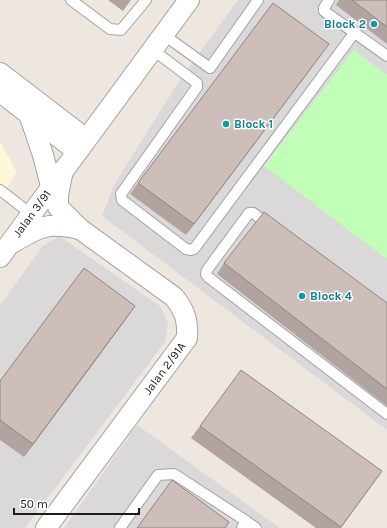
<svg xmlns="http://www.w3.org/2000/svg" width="387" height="528" viewBox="0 0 387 528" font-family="Karla,sans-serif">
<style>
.residential{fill:#dad8d9}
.education{fill:#fff7d8}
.park{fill:#c1feb8}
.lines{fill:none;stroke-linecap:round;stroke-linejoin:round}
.lane-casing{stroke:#a3a3a3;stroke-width:12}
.street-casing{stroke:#a3a3a3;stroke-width:22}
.lane{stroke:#fff;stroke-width:10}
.street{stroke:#fff;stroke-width:20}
.wall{fill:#b1a39f}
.shaded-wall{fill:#908582}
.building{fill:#cebeb9;stroke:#908582}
.culture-dot{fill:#0f9aa8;stroke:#fff;stroke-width:1.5}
.labels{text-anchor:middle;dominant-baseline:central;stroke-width:3;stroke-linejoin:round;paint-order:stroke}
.culture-label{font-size:12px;font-weight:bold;fill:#0d838f;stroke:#fff;text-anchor:start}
.street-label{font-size:12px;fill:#1c1c1c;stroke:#fff}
</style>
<rect width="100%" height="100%" fill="#eee7e0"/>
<g class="residential">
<polygon points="238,0 387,0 387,430 102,216 114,185 181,78"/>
<polygon points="59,236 160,306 168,323 165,342 25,528 0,528 0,305 43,246"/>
<polygon points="137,425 280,528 64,528"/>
</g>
<polygon class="education" points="0,142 17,172 0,198"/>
<polygon class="park" points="354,50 387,75 387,259 264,166"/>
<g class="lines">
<g class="lane-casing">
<g id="lane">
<polyline points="71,0 110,29 121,30 146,0"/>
<polyline points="329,0 324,8 324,11 387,56"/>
<polyline points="164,35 210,68 258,0"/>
<polyline points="153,50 197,83 197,87 121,194 122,200 186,249 191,250 194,249 355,32"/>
<polyline points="0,190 31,214"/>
<polyline points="270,225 253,213 249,213 207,270 206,274 208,277 387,414"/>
<polyline points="246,521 256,528"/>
<polyline points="120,528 158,475 174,474 246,521 242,528"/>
</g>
</g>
<g class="street-casing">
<g id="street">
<polyline points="0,73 86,139"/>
<polyline points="0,92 77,151"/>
<polyline points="29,114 43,155 51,186"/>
<path d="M14,242C40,226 49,222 80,229"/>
<path id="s1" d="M0,257L189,0"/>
<path id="s2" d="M46,528L187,338C188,320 185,311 174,297L80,229L58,207V195L63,170"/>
</g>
</g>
<use href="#lane" class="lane"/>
<use href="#street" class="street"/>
</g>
<g class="wall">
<polygon points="108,0 131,0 123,11"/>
<polygon points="339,0 387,0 387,44 336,5"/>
<polygon points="321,55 186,235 130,194 138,183"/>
<polygon points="224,263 387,303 387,406 217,274"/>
<polygon points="126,319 24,457 0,440 0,381"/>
<polygon points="200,426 382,471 341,528 316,528 191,438"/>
</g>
<g class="shaded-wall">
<polygon points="329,44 321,55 186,235 194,224"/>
<polygon points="135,306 126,319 24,457 33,444"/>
</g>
<g class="building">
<polygon points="352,0 387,0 387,27"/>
<polygon points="273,3 329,44 194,224 138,183"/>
<polygon points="264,212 387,303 387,389 224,263"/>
<polygon points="84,268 135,306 33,444 0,420 0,381"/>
<polygon points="241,370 382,471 341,527 200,426"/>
<polygon points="172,480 229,522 225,528 137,528"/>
</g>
<g class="culture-dot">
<circle cx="374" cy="24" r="4"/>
<circle cx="226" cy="124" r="4"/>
<circle cx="302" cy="296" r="4"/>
</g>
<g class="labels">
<g class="culture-label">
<text x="366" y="24" text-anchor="end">Block 2</text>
<text x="234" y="124">Block 1</text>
<text x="310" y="296">Block 4</text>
</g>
<g class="street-label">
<text stroke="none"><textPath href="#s1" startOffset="54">Jalan 3/91</textPath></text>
<text stroke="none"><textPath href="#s2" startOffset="199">Jalan 2/91A</textPath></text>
</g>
</g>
<path d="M14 508v6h125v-6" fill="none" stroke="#1c1c1c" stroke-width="2"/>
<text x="20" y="508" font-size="12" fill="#1c1c1c" stroke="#ffffff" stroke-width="3" paint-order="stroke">50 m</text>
</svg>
